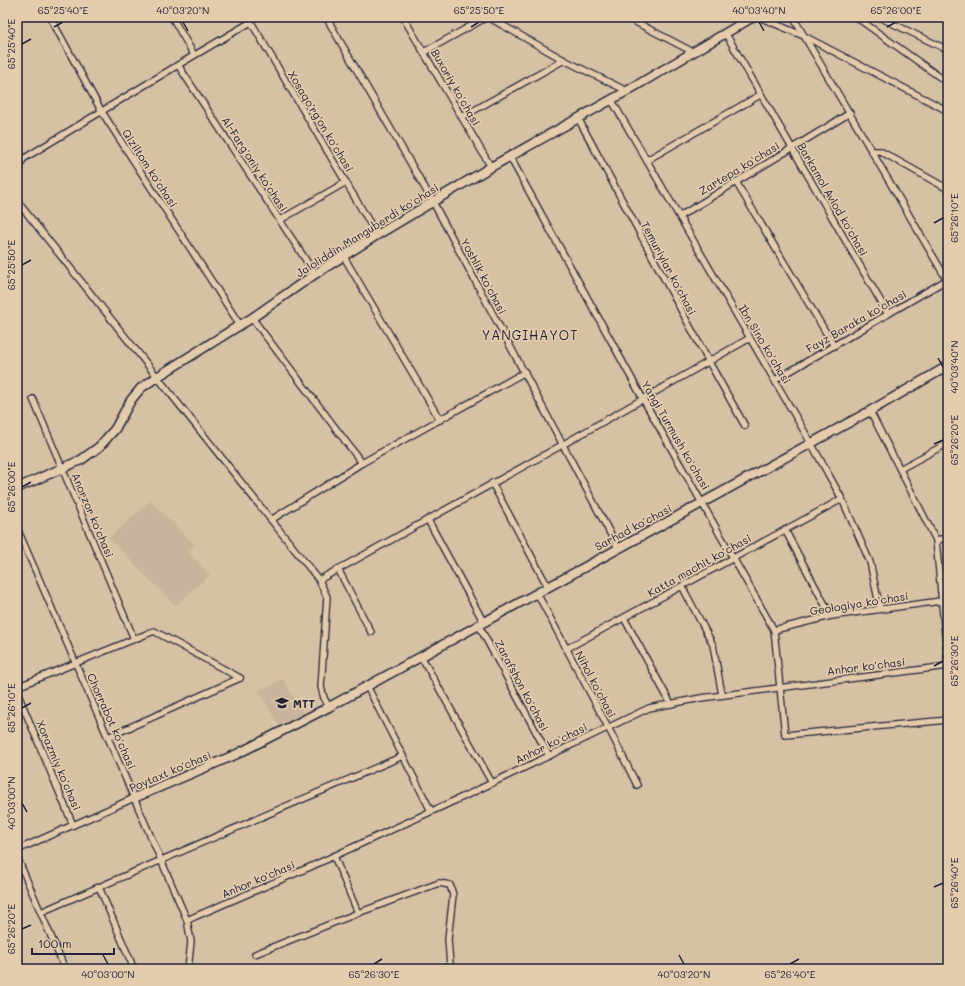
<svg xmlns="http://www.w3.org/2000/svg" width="965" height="986" viewBox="0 0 965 986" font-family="Mali,sans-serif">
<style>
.built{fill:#c8b49c}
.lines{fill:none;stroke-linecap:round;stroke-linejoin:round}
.street-casing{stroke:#22223b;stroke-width:8}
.secondary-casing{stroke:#22223b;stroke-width:11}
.street{stroke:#e3cbac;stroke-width:5.5}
.secondary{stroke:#e3cbac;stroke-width:8}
.ticks{fill:none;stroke:#22223b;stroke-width:1.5}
.labels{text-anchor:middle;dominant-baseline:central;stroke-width:3.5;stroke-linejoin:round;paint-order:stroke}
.street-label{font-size:11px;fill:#22223b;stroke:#e3cbac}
.poi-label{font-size:11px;font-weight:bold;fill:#22223b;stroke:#e3cbac;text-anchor:start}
.quarter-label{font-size:13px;letter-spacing:1px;fill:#22223b;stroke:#e3cbac}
.neatline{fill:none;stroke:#22223b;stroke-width:1.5}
.ticks-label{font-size:10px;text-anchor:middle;fill:#22223b}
</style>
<rect width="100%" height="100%" fill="#d7c1a5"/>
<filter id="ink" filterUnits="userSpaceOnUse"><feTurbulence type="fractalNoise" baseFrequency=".025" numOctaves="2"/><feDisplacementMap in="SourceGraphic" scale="8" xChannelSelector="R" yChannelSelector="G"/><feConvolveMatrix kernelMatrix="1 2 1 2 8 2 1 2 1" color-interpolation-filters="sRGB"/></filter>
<g filter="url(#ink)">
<g class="built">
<polygon points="150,501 195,545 188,552 210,575 175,606 109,538"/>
<polygon points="283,679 305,715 280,727 259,691"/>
</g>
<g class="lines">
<g class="street-casing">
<g id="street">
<polyline points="50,17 102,112 240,325"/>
<polyline points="172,17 194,55"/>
<polyline points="248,17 377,235"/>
<polyline points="326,17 433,202 618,548"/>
<polyline points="403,17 491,167"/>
<polyline points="488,17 564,60 627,91"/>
<polyline points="626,17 693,52"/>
<polyline points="759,17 804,36 948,111"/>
<polyline points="793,17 947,280"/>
<polyline points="856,17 948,83"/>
<polyline points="879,17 948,50"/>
<polyline points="726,34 888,314"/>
<polyline points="424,52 487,17"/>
<polyline points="178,65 315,274"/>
<polyline points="611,99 811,443 842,499 870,562 880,609"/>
<polyline points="462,117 564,60"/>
<polyline points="578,118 709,362 745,426"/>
<polyline points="873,151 880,151 948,189"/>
<polyline points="510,157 643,399 774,630 785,735 948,720"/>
<polyline points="647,160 760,95"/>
<polyline points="17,174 23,159 178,65 251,22"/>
<polyline points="736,182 834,346"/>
<polyline points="17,201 319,580 327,597 321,687 324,698 329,707"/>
<polyline points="680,216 850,113"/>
<polyline points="280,220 346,182"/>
<polyline points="344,257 440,420"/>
<polyline points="252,318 362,463"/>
<polyline points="775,380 948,279"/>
<polyline points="33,399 134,639"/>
<polyline points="870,411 936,540 948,667"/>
<polyline points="900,469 948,443"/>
<polyline points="492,483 548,587"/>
<polyline points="271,520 362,463 525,372"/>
<polyline points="428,520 483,621"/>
<polyline points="17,528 187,920 191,942 188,969"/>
<polyline points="785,530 831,616"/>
<polyline points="936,540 948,538"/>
<polyline points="338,569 371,632"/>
<polyline points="319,580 562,445 750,338"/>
<polyline points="682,586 713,645 722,695"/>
<polyline points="537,593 608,727 637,785"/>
<polyline points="624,618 671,704"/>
<polyline points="478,624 549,756"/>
<polyline points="774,630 831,616 948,600"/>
<polyline points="566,649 842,499"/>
<polyline points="421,656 492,783"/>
<polyline points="367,686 431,811"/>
<polyline points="17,687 154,631 240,678"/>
<polyline points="17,692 73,825"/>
<polyline points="108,737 240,678"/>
<polyline points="17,850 134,798"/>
<polyline points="334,856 358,913"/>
<polyline points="17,857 65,969"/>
<polyline points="99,887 134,969"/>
<polyline points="41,912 403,756"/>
<polyline points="187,920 310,867 467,795 649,708 701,698 948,666"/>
<polyline points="255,954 358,913 439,883 450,885 453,895 448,939 450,965"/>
</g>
</g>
<g class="secondary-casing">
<g id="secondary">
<polyline points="17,488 81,460 99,447 115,429 131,400 141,388 157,377 240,325 252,318 315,274 377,235 491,167 627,91 753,17"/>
<polyline points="134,798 237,754 329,707 870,411 948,366"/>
</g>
</g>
<use href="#street" class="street"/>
<use href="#secondary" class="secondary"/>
</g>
</g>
<path class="ticks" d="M183,22L188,31M759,22L764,31M54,27L63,22M471,27L479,22M887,27L896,22M22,44L31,39M934,223L943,218M22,265L31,260M938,358L943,367M934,444L943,440M22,487L31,482M934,666L943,661M22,708L31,703M22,803L27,812M934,887L943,883M22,929L31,925M103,955L108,964M679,955L684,964M374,964L382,959M790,964L799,959"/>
<defs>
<g id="school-bare" transform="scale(1.08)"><path d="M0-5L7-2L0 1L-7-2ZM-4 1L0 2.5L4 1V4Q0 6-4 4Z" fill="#22223b" stroke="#e3cbac" stroke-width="2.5" paint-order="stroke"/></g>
</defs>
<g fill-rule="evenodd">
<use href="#school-bare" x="282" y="703"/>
</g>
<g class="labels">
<g class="street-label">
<text transform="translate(456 87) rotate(60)">Buxoriy ko'chasi</text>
<text transform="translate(321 121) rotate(59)">Xosaqo'rg'on ko'chasi</text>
<text transform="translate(255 164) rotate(57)">Al-Farg'oniy ko'chasi</text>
<text transform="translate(150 168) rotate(57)">Qiziltom ko'chasi</text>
<text transform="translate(739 168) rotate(-31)">Zartepa ko'chasi</text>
<text transform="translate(833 199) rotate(60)">Barkamol Avlod ko'chasi</text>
<text transform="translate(367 230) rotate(-32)">Jaloliddin Manguberdi ko'chasi</text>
<text transform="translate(669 268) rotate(62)">Temuriylar ko'chasi</text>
<text transform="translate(484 276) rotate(62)">Yoshlik ko'chasi</text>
<text transform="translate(856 321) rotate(-30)">Fayz Baraka ko'chasi</text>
<text transform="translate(765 344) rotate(59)">Ibn Sino ko'chasi</text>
<text transform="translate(676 435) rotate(60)">Yangi Turmush ko'chasi</text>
<text transform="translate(93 515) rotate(67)">Anorzor ko'chasi</text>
<text transform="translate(633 527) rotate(-28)">Sarhad ko'chasi</text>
<text transform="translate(699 565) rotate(-29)">Katta machit ko'chasi</text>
<text transform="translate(859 603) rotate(-9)">Geologiya ko'chasi</text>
<text transform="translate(866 666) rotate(-7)">Anhor ko'chasi</text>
<text transform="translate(596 684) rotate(62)">Nihol ko'chasi</text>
<text transform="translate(522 685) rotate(62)">Zarafshon ko'chasi</text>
<text transform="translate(112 721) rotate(66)">Chorrabot ko'chasi</text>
<text transform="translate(551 743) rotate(-26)">Anhor ko'chasi</text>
<text transform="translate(59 765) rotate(67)">Xorazmiy ko'chasi</text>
<text transform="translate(170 771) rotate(-23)">Poytaxt ko'chasi</text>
<text transform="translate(258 879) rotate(-23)">Anhor ko'chasi</text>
</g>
<g class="poi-label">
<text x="293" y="703">MTT</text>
</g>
<g class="quarter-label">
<text x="530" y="334">YANGIHAYOT</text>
</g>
</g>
<rect width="965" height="986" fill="none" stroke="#e3cbac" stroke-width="44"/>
<path d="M32 948v6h82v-6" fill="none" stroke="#22223b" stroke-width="2"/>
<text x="38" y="948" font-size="12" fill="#22223b" stroke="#e3cbac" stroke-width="3" paint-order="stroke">100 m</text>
<rect x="22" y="22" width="921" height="942" class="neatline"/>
<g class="ticks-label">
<text x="63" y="14">65°25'40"E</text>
<text x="183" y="14">40°03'20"N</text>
<text x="479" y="14">65°25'50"E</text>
<text x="759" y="14">40°03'40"N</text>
<text x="896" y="14">65°26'00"E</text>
<text transform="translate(11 44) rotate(-90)" y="4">65°25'40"E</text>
<text transform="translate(954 218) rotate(-90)" y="4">65°26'10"E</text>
<text transform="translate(11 265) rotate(-90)" y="4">65°25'50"E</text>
<text transform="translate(954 367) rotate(-90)" y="4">40°03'40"N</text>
<text transform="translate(954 440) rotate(-90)" y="4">65°26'20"E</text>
<text transform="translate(11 487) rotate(-90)" y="4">65°26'00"E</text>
<text transform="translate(954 661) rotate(-90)" y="4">65°26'30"E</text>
<text transform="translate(11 708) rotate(-90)" y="4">65°26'10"E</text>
<text transform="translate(11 803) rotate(-90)" y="4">40°03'00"N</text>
<text transform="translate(954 883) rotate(-90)" y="4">65°26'40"E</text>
<text transform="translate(11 929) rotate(-90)" y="4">65°26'20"E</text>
<text x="108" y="978">40°03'00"N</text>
<text x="374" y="978">65°26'30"E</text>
<text x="684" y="978">40°03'20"N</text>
<text x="790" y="978">65°26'40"E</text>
</g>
</svg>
